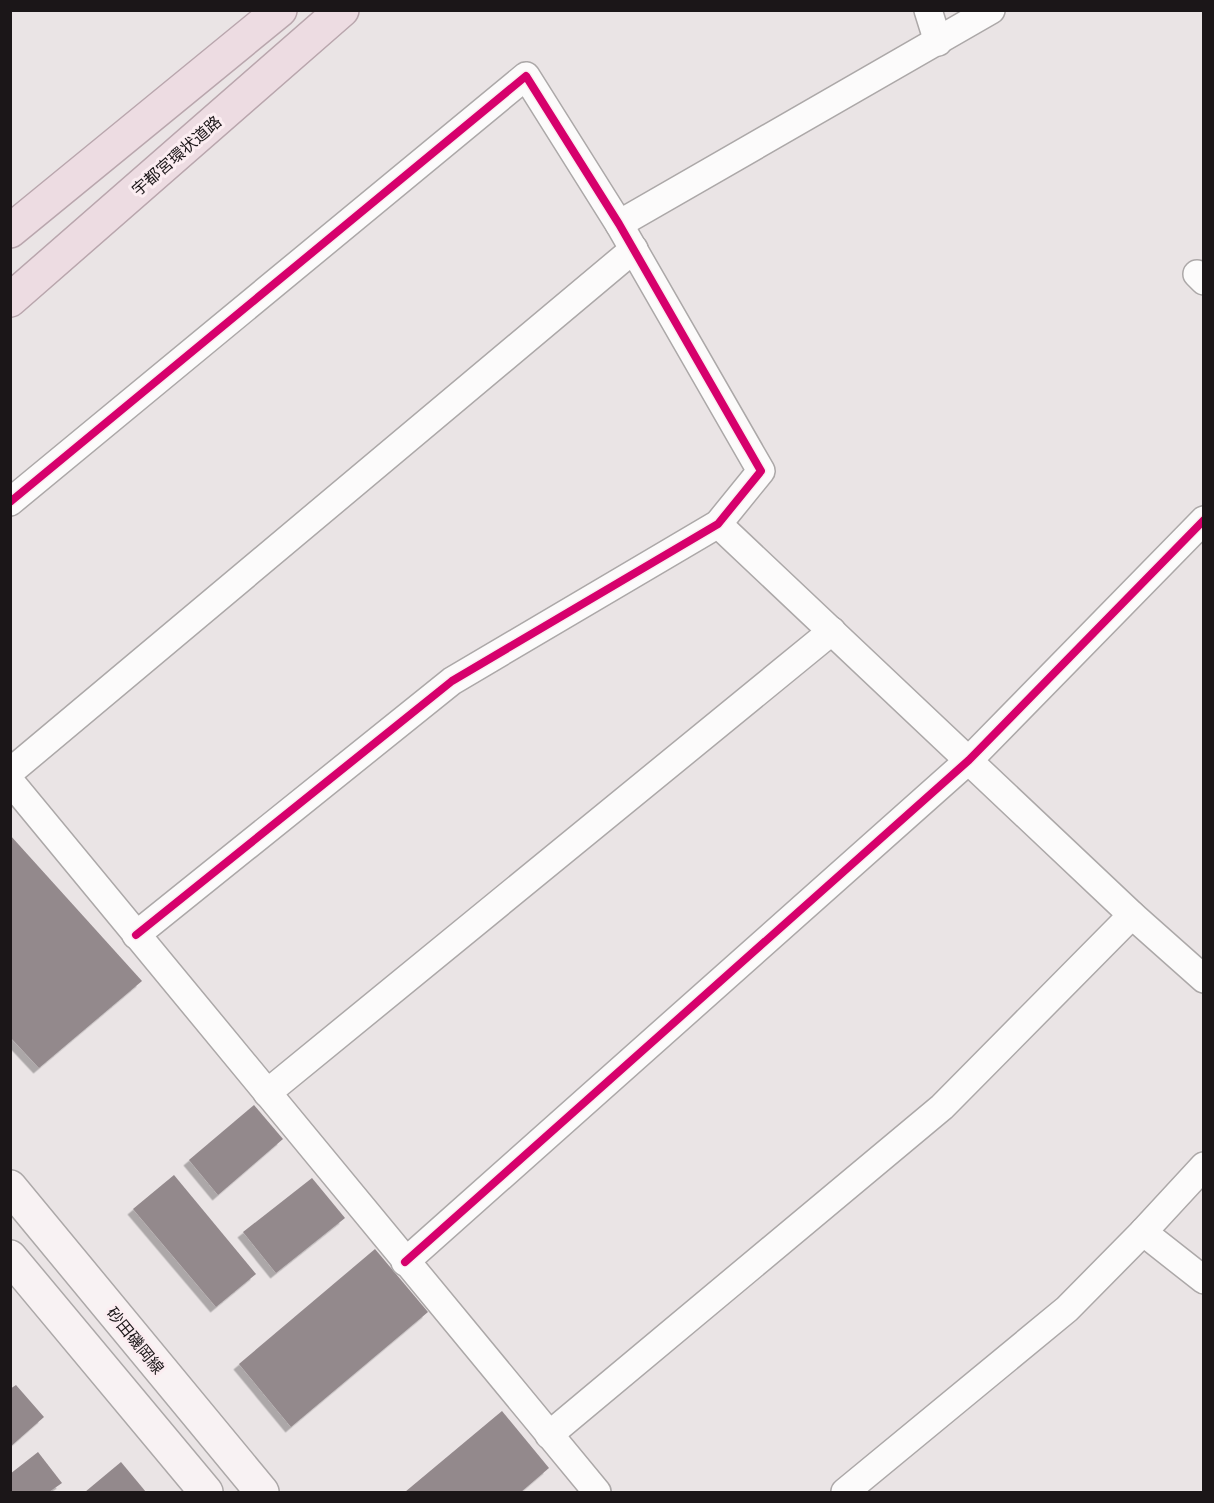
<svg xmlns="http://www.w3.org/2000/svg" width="1214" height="1503" viewBox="0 0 1214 1503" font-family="'Playfair Display','Noto Sans JP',serif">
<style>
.building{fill:#93898c;filter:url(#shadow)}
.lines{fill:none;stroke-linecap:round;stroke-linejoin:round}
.street-casing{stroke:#aca8a8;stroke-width:30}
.secondary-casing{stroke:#aca8a8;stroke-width:36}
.highway-casing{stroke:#b9a6ad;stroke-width:36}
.street{stroke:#fcfbfb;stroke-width:27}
.secondary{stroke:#f8f2f3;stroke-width:33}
.highway{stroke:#eddce2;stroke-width:33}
.cycleway-casing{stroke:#fbedf1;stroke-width:11}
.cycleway{stroke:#d6006c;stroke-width:8}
.labels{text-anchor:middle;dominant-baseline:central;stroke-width:6;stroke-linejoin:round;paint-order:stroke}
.street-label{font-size:16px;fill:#1b1618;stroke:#fbedf1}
</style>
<defs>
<filter id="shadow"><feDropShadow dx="-5.5" dy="5.5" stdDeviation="0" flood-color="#0004"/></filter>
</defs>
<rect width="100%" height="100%" fill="#eae4e5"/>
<g class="building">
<polygon points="10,835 142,981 39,1068 10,1037"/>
<polygon points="254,1105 283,1139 218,1195 189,1160"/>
<polygon points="174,1175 256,1274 216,1307 133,1209"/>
<polygon points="312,1178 345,1218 276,1273 243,1232"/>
<polygon points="375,1249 428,1312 291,1427 239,1364"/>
<polygon points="16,1385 44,1417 10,1447 10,1389"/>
<polygon points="502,1411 549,1468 521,1492 405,1492"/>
<polygon points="38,1452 62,1483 49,1492 10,1492 10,1474"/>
<polygon points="121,1462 146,1492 85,1492"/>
</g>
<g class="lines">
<g class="street-casing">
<g id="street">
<polyline points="928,10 938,42"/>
<polyline points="619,224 991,10"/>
<polyline points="1197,274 1204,281"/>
<polyline points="10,502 526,76 619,224 761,471 718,524 452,681 136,935"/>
<polyline points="718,524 1132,915 1204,979"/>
<polyline points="10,772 634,249"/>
<polyline points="10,781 597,1492"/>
<polyline points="267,1093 832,631"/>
<polyline points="1143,1232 1204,1280"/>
<polyline points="405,1262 969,760 1204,520"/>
<polyline points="549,1435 942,1107 1132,915"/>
<polyline points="845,1492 1067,1309 1143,1232 1204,1166"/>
</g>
</g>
<g class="secondary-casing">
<g id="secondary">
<polyline points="10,1187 262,1492"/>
<polyline points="10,1257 206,1492"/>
</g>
</g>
<g class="highway-casing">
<g id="highway">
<polyline points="10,231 280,10"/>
<polyline points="10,300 342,10"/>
</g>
</g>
<use href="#street" class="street"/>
<use href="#secondary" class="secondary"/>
<use href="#highway" class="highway"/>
<g class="cycleway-casing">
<g id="cycleway">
<polyline points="10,502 526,76 619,224 761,471 718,524 452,681 136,935"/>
<polyline points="405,1262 969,760 1204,520"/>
</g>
</g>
<use href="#cycleway" class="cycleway"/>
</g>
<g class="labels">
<g class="street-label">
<text transform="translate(176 155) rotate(-41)">宇都宮環状道路</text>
<text transform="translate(136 1340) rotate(51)">砂田磯岡線</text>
</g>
</g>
<rect width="1214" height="1503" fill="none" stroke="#1b1618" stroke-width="24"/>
</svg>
